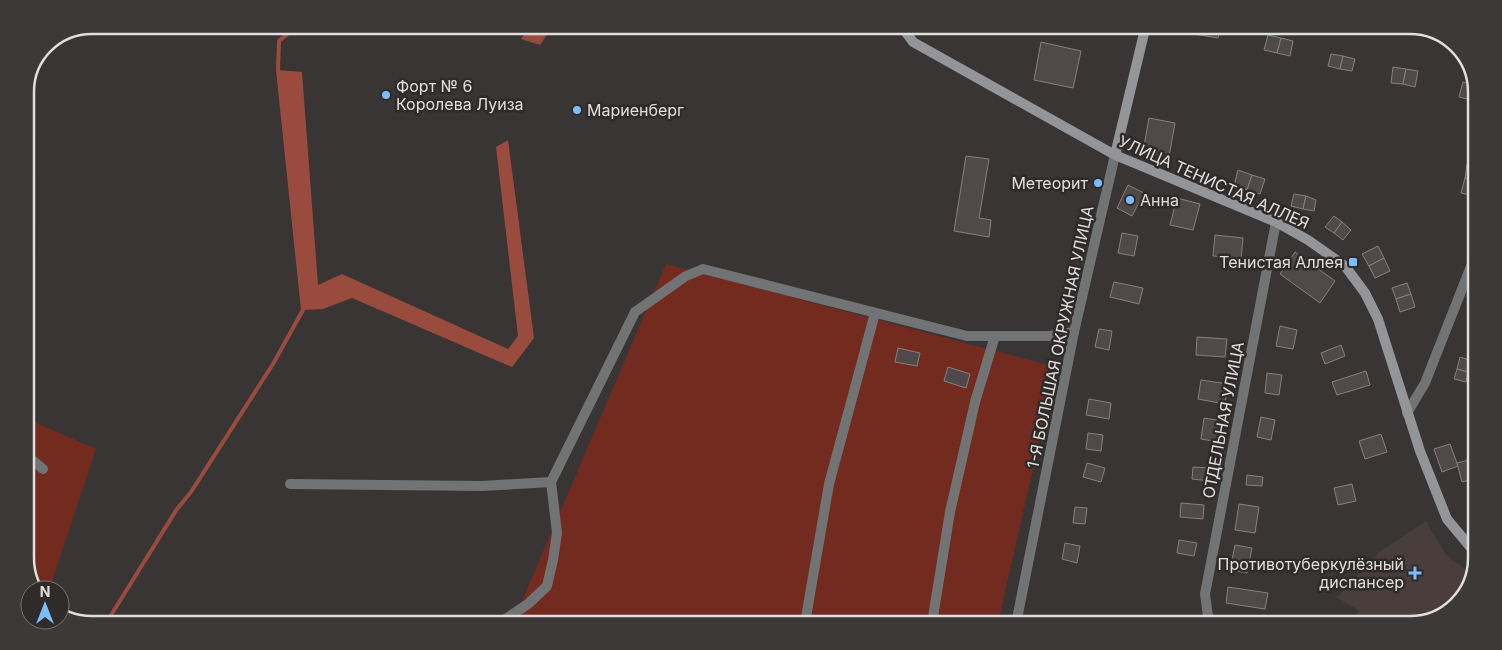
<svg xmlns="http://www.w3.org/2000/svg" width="1502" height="650" viewBox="0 0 1502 650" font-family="Inter,sans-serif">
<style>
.built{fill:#493e3c}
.green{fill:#732b20}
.water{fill:#994b3e}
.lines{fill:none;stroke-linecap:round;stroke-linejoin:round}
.stream{stroke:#994b3e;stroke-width:4}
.building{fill:#4f4a49;stroke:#868180}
.street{stroke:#727375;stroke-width:10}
.secondary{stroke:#939598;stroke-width:10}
.poi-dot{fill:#7cbef9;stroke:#2f2b2a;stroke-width:2}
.labels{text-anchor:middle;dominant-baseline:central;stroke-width:5;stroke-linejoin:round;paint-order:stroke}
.poi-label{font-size:16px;fill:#e1dede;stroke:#2f2b2a;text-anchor:start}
.street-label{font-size:16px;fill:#e1dede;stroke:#2f2b2a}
.rim{fill:none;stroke:#e1dede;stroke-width:2.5}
</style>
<rect width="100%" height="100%" fill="#393534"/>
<polygon class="built" points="1426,521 1446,555 1472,575 1472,583 1447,614 1410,625 1352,625 1359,611 1337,597 1381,551"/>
<g class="green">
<polygon points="666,264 1056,367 998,623 513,622"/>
<polygon points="25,418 96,449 49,590 35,590 25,563"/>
</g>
<g class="water">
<polygon points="529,27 552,27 540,45 521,39"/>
<polygon points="278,70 302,72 318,285 342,274 508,349 518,336 496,147 508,140 534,338 512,367 352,298 323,309 303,310"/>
</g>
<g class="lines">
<polyline class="stream" points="108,620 177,509 191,492 273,364 303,310 278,70 279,41 297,26"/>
</g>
<g class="building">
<polygon points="1195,29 1207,29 1206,36 1194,34"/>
<polygon points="1207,29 1220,29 1218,38 1206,36"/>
<polygon points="1268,35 1281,38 1277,53 1264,50"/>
<polygon points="1281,38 1293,41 1290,56 1277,53"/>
<polygon points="1041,42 1081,51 1073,88 1034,80"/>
<polygon points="1331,54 1343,56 1340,69 1328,66"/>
<polygon points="1343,56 1355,59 1352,71 1340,69"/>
<polygon points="1393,67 1406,69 1403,84 1391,83"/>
<polygon points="1406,69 1418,71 1415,87 1403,84"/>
<polygon points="1463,82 1474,84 1471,100 1459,97"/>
<polygon points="1474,84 1477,87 1477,101 1471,100"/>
<polygon points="1149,118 1175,123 1169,157 1143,152"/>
<polygon points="966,156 989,159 979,218 991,220 989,237 954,231"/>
<polygon points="1467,164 1476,165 1476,180 1465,178"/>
<polygon points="1238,170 1252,175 1247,190 1234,186"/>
<polygon points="1252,175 1265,179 1260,194 1247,190"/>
<polygon points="1465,178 1476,180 1476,196 1461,193"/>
<polygon points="1128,185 1144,193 1132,216 1117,208"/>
<polygon points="1294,194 1306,196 1303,209 1291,206"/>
<polygon points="1306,196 1316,200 1314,211 1303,209"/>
<polygon points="1177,198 1200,204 1193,230 1170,225"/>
<polygon points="1334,216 1342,222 1334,233 1325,227"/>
<polygon points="1342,222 1351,230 1343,240 1334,233"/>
<polygon points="1122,233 1138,236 1134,256 1118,253"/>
<polygon points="1215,235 1243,238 1241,259 1213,256"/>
<polygon points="1378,246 1384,258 1369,266 1362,254"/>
<polygon points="1295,252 1335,281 1320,303 1280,274"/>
<polygon points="1384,258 1390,271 1375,278 1369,266"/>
<polygon points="1114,282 1143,288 1139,304 1110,297"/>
<polygon points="1407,283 1411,294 1396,299 1392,288"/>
<polygon points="1411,294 1415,307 1400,312 1396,299"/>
<polygon points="1280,326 1297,330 1293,349 1276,346"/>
<polygon points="1099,329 1112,331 1109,350 1095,347"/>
<polygon points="1197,337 1227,339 1225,357 1196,355"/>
<polygon points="1341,345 1345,356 1325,364 1321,353"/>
<polygon points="898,348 920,353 917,366 895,362"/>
<polygon points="1460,357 1472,361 1468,372 1457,369"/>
<polygon points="948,367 970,374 966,388 944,381"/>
<polygon points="1457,369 1468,372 1466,382 1454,379"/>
<polygon points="1366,371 1370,385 1337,395 1332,382"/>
<polygon points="1267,373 1282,375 1279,395 1265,393"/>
<polygon points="1201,380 1228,384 1225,404 1198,399"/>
<polygon points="1089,399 1111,403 1109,419 1086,415"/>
<polygon points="1261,417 1275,420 1271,440 1257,437"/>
<polygon points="1204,418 1222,421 1219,442 1201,439"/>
<polygon points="1088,433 1103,435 1101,451 1086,449"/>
<polygon points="1381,434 1387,452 1365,459 1359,441"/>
<polygon points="1450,444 1458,466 1442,472 1434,449"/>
<polygon points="1473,459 1473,479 1462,482 1457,463"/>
<polygon points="1087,463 1105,468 1101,482 1083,477"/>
<polygon points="1193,467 1211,468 1210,481 1192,479"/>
<polygon points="1247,475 1263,477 1262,486 1246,485"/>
<polygon points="1352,484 1356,501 1338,505 1334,488"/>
<polygon points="1181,503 1204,505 1203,519 1180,517"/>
<polygon points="1239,504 1259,507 1255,533 1235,530"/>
<polygon points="1075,507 1087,508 1085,524 1073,523"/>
<polygon points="1179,540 1197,543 1194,556 1177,553"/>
<polygon points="1065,543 1080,546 1077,563 1062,559"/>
<polygon points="1235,545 1252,548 1247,573 1230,570"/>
<polygon points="1228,587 1268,593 1265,609 1226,603"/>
</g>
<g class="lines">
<g class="street">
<polyline points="1407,413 1425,383 1475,256"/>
<polyline points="25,454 43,469"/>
<polyline points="290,484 482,486 551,482 635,312 686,276 703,269 967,336 1051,336 1074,332"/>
<polyline points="501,622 528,604 547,586 553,560 557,533 551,482"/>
<polyline points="805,623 829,484 875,313"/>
<polyline points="932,623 950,512 975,402 995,336"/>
<polyline points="1016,624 1074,332 1115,155"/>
<polyline points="1209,624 1205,594 1276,222"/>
</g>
<g class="secondary">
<polyline points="903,28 913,42 1115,155 1276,222 1308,240 1345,266 1365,293 1378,319 1420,451 1447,519 1472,549"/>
<polyline points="1115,155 1145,29"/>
</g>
</g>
<g class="poi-dot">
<circle cx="386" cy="95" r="5"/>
<circle cx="577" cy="110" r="5"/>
<circle cx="1098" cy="183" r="5"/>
<circle cx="1130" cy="200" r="5"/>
<rect x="1348" y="257" width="10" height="10" rx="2.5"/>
<path d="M1412.5 565.5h5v5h5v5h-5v5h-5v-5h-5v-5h5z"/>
</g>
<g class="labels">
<g class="poi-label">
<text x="396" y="86">Форт № 6<tspan x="396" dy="18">Королева Луиза</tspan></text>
<text x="587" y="110">Мариенберг</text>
<text x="1088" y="183" text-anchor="end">Метеорит</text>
<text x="1140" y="200">Анна</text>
<text x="1343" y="262" text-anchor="end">Тенистая Аллея</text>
<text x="1404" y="564" text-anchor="end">Противотуберкулёзный<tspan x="1404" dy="18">диспансер</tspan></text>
</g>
<g class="street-label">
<text transform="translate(1214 182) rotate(24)">УЛИЦА ТЕНИСТАЯ АЛЛЕЯ</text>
<text transform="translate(1060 337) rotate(-78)">1-Я БОЛЬШАЯ ОКРУЖНАЯ УЛИЦА</text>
<text transform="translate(1223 420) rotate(-79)">ОТДЕЛЬНАЯ УЛИЦА</text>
</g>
</g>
<path d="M0 0H1502V650H0ZM92 34H1410A58 58 0 0 1 1468 92V558A58 58 0 0 1 1410 616H92A58 58 0 0 1 34 558V92A58 58 0 0 1 92 34Z" fill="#3d3938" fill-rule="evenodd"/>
<path class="rim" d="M92 34H1410A58 58 0 0 1 1468 92V558A58 58 0 0 1 1410 616H92A58 58 0 0 1 34 558V92A58 58 0 0 1 92 34Z"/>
<g transform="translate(45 605)"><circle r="24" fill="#2f2b2a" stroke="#767372"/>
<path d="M0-4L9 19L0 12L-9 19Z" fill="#7cbef9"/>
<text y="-8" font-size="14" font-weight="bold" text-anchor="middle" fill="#e1dede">N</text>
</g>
</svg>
